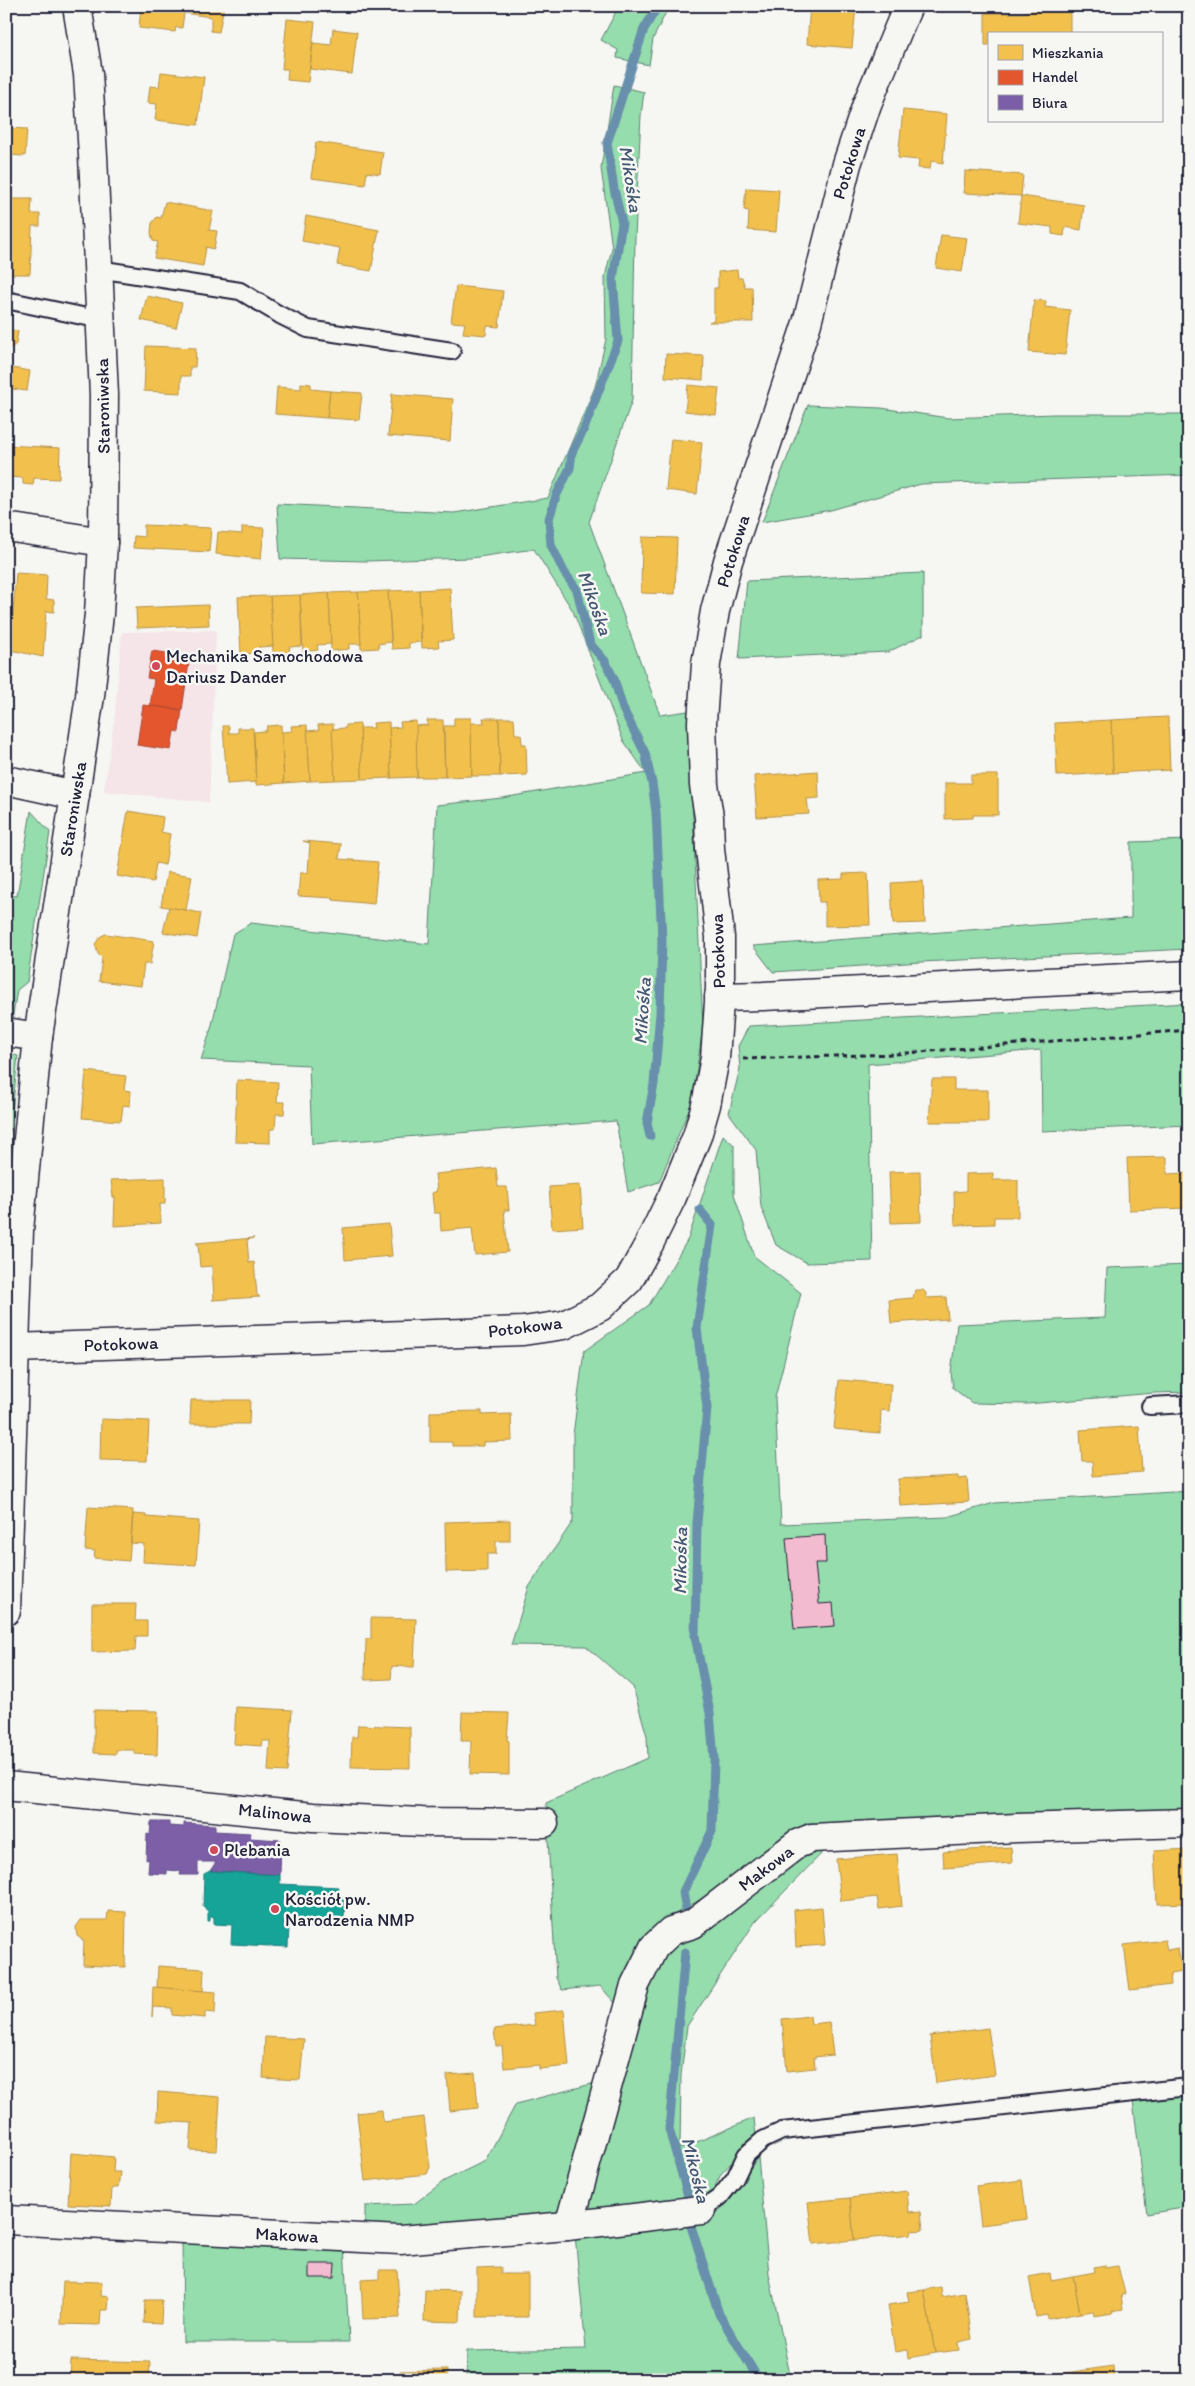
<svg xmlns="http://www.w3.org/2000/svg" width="1195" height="2386" viewBox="0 0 1195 2386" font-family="Itim,sans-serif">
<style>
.built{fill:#f5e4e8}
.green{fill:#95ddac;stroke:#5c8074}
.homes{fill:#f2c14e;stroke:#b49148}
.shops{fill:#e4572e;stroke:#aa4732}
.offices{fill:#7b5ea7;stroke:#604c87}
.public{fill:#17a398;stroke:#1a7c7c}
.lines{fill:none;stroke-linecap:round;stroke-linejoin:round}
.stream{stroke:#688fac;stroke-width:9}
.building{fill:#f3bbcf;stroke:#22223b}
.lane-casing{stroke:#22223b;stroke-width:20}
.street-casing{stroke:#22223b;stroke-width:31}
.secondary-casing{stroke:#22223b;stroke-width:31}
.path{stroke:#22223b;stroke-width:3;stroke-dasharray:5 4;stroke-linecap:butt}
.lane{stroke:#f6f6f2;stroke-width:16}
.street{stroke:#f6f6f2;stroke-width:28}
.secondary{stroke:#f6f6f2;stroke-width:28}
.poi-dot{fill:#d1495b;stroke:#f6f6f2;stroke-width:2}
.labels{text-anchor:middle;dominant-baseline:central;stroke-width:5;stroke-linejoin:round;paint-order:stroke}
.street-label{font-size:18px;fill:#22223b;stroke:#f6f6f2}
.poi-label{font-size:18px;fill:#22223b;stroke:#f6f6f2;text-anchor:start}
.water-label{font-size:19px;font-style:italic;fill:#455873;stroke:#f6f6f2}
</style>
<rect width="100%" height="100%" fill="#f6f6f2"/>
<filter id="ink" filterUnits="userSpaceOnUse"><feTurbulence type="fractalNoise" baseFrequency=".02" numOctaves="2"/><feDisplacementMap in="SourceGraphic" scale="10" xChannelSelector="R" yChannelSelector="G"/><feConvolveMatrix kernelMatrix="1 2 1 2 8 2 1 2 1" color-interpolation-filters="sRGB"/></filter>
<g filter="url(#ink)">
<polygon class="built" points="216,630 209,802 104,791 115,714 122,632"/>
<g class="green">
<polygon points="619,6 669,6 653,39 649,65 617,58 618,50 601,40"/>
<polygon points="614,85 644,92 641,115 635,237 632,400 589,522 660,715 688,711 703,1027 692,1102 659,1182 628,1192 616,1121 312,1144 309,1065 201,1060 211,1029 233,934 251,923 429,944 437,805 502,798 646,773 623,740 573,611 534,549 471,558 365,561 280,559 277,504 454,513 548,498 595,387 606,339 605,277 612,248 601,168"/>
<polygon points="808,405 881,408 948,418 1054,414 1189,414 1189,475 921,484 831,510 762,522"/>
<polygon points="923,573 923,635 888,652 739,659 747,581"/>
<polygon points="31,811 50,832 27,982 17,990 12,1021 6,1019 6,895 17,896"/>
<polygon points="1189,840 1189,949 921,962 773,972 753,946 1131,918 1131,842"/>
<polygon points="1189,1003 1189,1125 1042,1131 1041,1050 868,1064 872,1261 807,1263 776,1245 761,1207 756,1150 729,1113 740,1068 738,1046 749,1026"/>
<polygon points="6,1052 18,1056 10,1131 6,1130"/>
<polygon points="723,1135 734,1145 734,1194 754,1256 801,1293 775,1398 781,1524 947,1517 994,1503 1189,1491 1189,1812 872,1824 806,1823 748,1872 656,1925 616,2004 600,1986 562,1990 556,1978 546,1803 648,1758 647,1736 633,1687 586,1646 511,1645 529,1587 573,1521 573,1435 584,1351 649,1305 688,1239"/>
<polygon points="1189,1265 1189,1392 1154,1393 1027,1404 972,1403 953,1388 951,1373 957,1324 1105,1318 1107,1268"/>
<polygon points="818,1844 821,1854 755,1922 687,2026 681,2075 680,2149 754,2118 756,2136 721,2174 711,2195 671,2204 576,2219 649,1974 665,1946"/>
<polygon points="595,2083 565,2211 554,2218 365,2230 365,2206 414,2204 444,2181 485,2161 516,2104"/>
<polygon points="1189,2095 1189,2207 1147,2214 1133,2101"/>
<polygon points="758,2157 769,2274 791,2380 466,2380 467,2351 586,2349 575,2235 669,2227 712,2219 730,2198"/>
<polygon points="182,2238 344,2244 349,2342 183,2342"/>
</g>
<g class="homes">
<polygon points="141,6 224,6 219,32 211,31 211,17 184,13 182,28 176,27 175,32 139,28"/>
<polygon points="810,6 856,6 852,48 807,44"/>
<polygon points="1053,6 1070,6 1070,34 989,34 989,45 985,45 985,13 1022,13"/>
<polygon points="287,19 315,22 308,82 287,80 288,69 282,69"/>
<polygon points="333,29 357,32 352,74 310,69 313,43 331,45"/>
<polygon points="161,72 204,77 198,125 155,120 157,104 148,103 150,86 159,87"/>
<polygon points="903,110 947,114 943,163 931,161 930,169 918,168 919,160 898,158"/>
<polygon points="6,128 27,129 25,156 6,155"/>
<polygon points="316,142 383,152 380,174 367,172 365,185 311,178"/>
<polygon points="965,171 1023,175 1021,196 964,193"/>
<polygon points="746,188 779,190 776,232 748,230 749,211 744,210"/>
<polygon points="1021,196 1084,205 1081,230 1065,227 1064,236 1052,234 1052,227 1018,223"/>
<polygon points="6,199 32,199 31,214 40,214 40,226 32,226 30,274 6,274"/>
<polygon points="165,202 213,211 209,230 217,231 214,249 206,247 203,266 154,258 158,242 153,241 151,233 152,223 157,217 161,218"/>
<polygon points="306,216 379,230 371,271 337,265 340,248 302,241"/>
<polygon points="941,235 967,238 962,272 936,268"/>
<polygon points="737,270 738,278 742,278 745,287 752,287 753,322 709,322 714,320 714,288 718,288 718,272"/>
<polygon points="456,286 503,291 499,327 487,326 486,335 475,334 463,333 465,323 451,322"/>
<polygon points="147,296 182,303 176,328 141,320"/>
<polygon points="1034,300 1046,301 1045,307 1070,310 1065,355 1029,352"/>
<polygon points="6,329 18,331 16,344 11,348 7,347 6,350"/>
<polygon points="146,346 196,348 195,367 190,367 190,376 181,376 181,393 144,391"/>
<polygon points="666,354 704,356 703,380 665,377"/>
<polygon points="6,367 30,371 27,391 6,388"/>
<polygon points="301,383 311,384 311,389 330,391 327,418 275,414 277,387 301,389"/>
<polygon points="688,385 719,388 716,415 685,411"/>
<polygon points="330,391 362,393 359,420 327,418"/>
<polygon points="392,394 453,399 450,441 388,436"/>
<polygon points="671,439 702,442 697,494 666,490"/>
<polygon points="6,445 60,448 59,479 34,478 33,485 23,484 23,478 6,477"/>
<polygon points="144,525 211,528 209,552 133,548 134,536 144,537"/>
<polygon points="242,527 264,528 261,559 216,554 218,532 242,534"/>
<polygon points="642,537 677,538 675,594 641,593"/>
<polygon points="16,573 47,575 46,599 54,600 54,612 46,611 43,657 10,650"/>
<polygon points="450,588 453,640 438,641 439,647 422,648 419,590"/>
<polygon points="419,590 421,642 409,643 409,648 392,649 388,591"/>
<polygon points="388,591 391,642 378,644 379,648 361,649 358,592"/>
<polygon points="358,592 361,644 349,644 349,649 331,651 329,593"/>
<polygon points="329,593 331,644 317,645 318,650 303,652 300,595"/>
<polygon points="300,595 302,646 289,647 290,653 273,653 270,596"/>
<polygon points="270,596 273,646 259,647 259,653 241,654 238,597"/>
<polygon points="208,605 209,625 137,628 136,608"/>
<polygon points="1168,717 1170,770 1113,773 1111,720"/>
<polygon points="454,718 471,718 472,776 445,777 444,726 454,726"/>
<polygon points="483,718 499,718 500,776 472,776 471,723 484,723"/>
<polygon points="499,718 514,718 515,734 521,734 522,744 526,744 527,775 500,776"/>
<polygon points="427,720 443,720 445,777 417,777 415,726 428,725"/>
<polygon points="1111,720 1113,773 1057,776 1055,723"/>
<polygon points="416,721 417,777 391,778 389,728 401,727 400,722"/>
<polygon points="389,722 391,778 362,779 360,728 374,728 373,723"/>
<polygon points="333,724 335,780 310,781 307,731 319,730 318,725"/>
<polygon points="360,724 362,779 335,780 332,729 346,728 346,725"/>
<polygon points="281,725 284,783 256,785 254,732 266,731 267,726"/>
<polygon points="307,725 310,781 284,783 282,732 292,731 291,726"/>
<polygon points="223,726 229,726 229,733 238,733 238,728 253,728 256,782 227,784"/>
<polygon points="818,771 819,798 807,799 809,814 757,817 754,776"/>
<polygon points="971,775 998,775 998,815 973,815 973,818 945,819 945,783 971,783"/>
<polygon points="128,811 163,817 161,832 170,834 165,865 156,863 153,882 117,876"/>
<polygon points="303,841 341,844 339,859 378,862 374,904 333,900 333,898 298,896 300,873 308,873 310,843"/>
<polygon points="167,872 192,876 186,910 161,906"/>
<polygon points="868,873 870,925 825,926 825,902 819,902 818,880 843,879 843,874"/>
<polygon points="923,881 925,923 893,924 891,883"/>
<polygon points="169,907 201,913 197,938 163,932"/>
<polygon points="106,934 154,941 150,964 144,964 141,986 99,981 102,958 98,954 95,944 101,936"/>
<polygon points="86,1071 126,1076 124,1090 131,1091 130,1106 123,1105 121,1121 82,1118"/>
<polygon points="932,1079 954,1079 954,1090 988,1090 988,1122 929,1122"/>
<polygon points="237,1080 278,1082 277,1102 285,1102 284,1114 276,1114 275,1129 270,1129 270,1143 235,1142"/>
<polygon points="1167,1157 1167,1174 1186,1173 1187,1208 1129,1210 1127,1158"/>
<polygon points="496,1168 498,1187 507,1187 509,1210 504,1210 508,1252 475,1255 472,1228 441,1231 440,1213 434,1213 432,1193 437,1191 435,1174"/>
<polygon points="920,1171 921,1222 891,1223 889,1172"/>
<polygon points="993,1173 993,1180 1018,1180 1018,1217 994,1217 994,1224 955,1225 954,1192 966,1191 966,1174"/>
<polygon points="165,1178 165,1204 160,1204 161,1223 114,1226 115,1197 113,1197 111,1180"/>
<polygon points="580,1185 583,1227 552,1229 549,1187"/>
<polygon points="389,1224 392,1256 345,1260 343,1228"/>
<polygon points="254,1238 247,1240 249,1263 254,1262 257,1295 260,1297 212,1300 214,1299 212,1266 200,1267 198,1244 196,1243"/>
<polygon points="915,1290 923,1290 926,1293 926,1298 946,1297 948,1319 891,1323 889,1300 913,1298"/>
<polygon points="839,1380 891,1384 889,1411 881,1410 880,1433 834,1429"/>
<polygon points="191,1400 250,1400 249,1424 190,1424"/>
<polygon points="482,1411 482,1415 511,1414 512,1441 483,1442 483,1446 452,1446 452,1442 430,1442 430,1412"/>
<polygon points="101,1419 149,1421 147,1461 100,1460"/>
<polygon points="1139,1426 1142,1472 1093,1476 1092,1461 1082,1461 1080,1430"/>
<polygon points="958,1476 958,1479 967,1478 969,1502 900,1506 898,1479"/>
<polygon points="88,1507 133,1510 129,1561 94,1558 95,1551 85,1550"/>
<polygon points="133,1514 146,1515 146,1517 199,1521 196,1565 143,1562 144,1544 131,1543"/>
<polygon points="510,1520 510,1541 496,1541 496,1554 487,1554 487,1571 446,1572 445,1522"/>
<polygon points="92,1604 136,1604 135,1621 147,1621 147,1636 136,1636 135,1651 92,1652"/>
<polygon points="371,1618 416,1619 414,1667 392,1666 391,1679 365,1680 366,1639 371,1639"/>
<polygon points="236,1707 292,1710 287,1772 268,1771 270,1741 263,1741 262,1746 234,1744"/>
<polygon points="94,1710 158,1711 157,1755 134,1754 134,1750 116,1750 116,1754 94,1753"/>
<polygon points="462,1712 509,1713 507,1740 509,1741 509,1775 470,1774 471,1741 461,1741"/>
<polygon points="358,1725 410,1727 410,1768 351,1767 352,1737 357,1737"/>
<polygon points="1011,1847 1012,1863 944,1868 943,1852"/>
<polygon points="1189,1849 1189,1903 1157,1904 1154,1851"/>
<polygon points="897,1854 902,1906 879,1909 877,1897 841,1901 836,1859"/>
<polygon points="822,1907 825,1945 796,1947 794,1910"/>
<polygon points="108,1911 126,1912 125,1967 83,1965 84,1941 77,1936 76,1927 81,1920 107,1920"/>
<polygon points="1165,1940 1167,1950 1178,1948 1182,1972 1170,1974 1171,1985 1130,1990 1124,1945"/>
<polygon points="158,1966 204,1969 203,1991 157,1988"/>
<polygon points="153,1987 216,1992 215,2013 205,2012 205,2018 172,2015 172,2008 153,2007 152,2017"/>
<polygon points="564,2010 569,2066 539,2069 539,2065 504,2068 502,2046 496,2046 494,2029 535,2025 533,2013"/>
<polygon points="810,2016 811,2024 829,2022 833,2055 814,2057 815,2068 787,2071 782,2019"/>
<polygon points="988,2028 995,2075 936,2083 930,2036"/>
<polygon points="265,2037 304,2039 300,2080 263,2078"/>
<polygon points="475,2073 478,2108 450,2111 447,2075"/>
<polygon points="158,2092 220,2097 217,2151 190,2150 192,2123 157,2121"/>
<polygon points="382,2110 383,2122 424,2117 430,2167 427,2174 365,2181 357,2113"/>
<polygon points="71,2153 114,2157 113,2172 120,2172 118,2188 112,2188 111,2206 68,2204"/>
<polygon points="1022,2180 1027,2219 981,2225 976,2186"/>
<polygon points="907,2191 909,2212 921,2211 923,2230 911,2231 911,2234 854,2240 850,2198"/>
<polygon points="850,2198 854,2240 813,2244 808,2202"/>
<polygon points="1105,2265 1105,2268 1118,2266 1125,2294 1121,2295 1123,2309 1112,2311 1113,2313 1094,2316 1093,2311 1080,2313 1073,2276 1095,2272 1094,2267"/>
<polygon points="501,2267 501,2274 528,2274 528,2317 477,2317 477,2268"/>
<polygon points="379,2270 397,2270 400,2318 363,2319 361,2280 379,2279"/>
<polygon points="1050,2273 1051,2280 1073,2276 1080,2313 1048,2319 1047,2315 1036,2317 1029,2277"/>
<polygon points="63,2281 102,2282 101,2296 109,2297 108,2310 101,2310 100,2325 61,2324"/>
<polygon points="941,2287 942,2297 965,2293 972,2339 958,2342 959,2350 935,2353 924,2290"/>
<polygon points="425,2290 461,2291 460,2322 424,2321"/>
<polygon points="924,2290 935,2353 909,2358 908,2350 895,2352 888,2305 909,2302 907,2292"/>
<polygon points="145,2300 162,2300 161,2324 144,2323"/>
<polygon points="71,2360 150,2362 149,2380 70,2380"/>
<polygon points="1113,2366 1114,2380 1053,2380 1052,2375"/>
<polygon points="447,2370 447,2380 400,2380 400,2371"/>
<polygon points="1052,2375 1053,2380 1019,2380"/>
</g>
<g class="shops">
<polygon points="152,651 190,656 182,710 150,706 154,679 147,678"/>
<polygon points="143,705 182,710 179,732 174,731 171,750 137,745"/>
</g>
<polygon class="offices" points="151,1822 169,1822 169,1826 184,1827 184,1823 215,1825 215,1831 251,1833 250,1838 281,1840 280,1875 210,1871 216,1862 198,1862 198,1875 180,1875 181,1871 167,1870 167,1874 148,1873 149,1859 146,1860 147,1834 150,1835"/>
<polygon class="public" points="210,1871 280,1875 280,1884 339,1887 338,1898 345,1898 344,1919 337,1918 337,1929 289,1926 288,1947 231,1944 232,1925 214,1924 214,1917 210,1917 210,1921 208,1921 208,1911 203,1907 204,1874"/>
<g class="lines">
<g class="stream">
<polyline points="650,1136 647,1123 654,1084 660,1013 662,941 656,812 652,783 645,753 623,709 614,679 605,661 590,644 577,590 564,572 551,545 549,519 556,496 570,468 572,452 584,429 618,341 613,279 622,223 614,189 607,143 644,29 658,6"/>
<polyline points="686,1910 683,1892 712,1831 714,1759 710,1713 695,1636 697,1523 707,1408 697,1328 712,1225 700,1210"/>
<polyline points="685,1952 669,2129 690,2203 690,2223 719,2314 759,2380"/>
</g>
</g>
<g class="building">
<polygon points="825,1535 826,1563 815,1563 819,1604 833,1603 835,1626 794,1629 786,1538"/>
<polygon points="309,2264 335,2264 334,2278 309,2278"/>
</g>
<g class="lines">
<g class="lane-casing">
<g id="lane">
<polyline points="98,269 240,291 280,315 308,329 452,351"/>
<polyline points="6,300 101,320"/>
<polyline points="1150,1406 1189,1404"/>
<polyline points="701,2210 720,2197 735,2178 746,2155 763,2140 782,2131 1189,2087"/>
</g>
</g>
<g class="street-casing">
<g id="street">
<polyline points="6,527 103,542"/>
<polyline points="6,780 75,795"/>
<polyline points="719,997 763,996 1189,975"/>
<polyline points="6,1032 38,1037"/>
<polyline points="13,1348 523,1331 564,1325 600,1307 629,1280 649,1244 672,1197 697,1136 706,1105 715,1058 720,988 720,937 710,849 709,817 704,785 702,722 706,664 715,611 728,561 807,323 847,164 867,104 908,6"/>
<polyline points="6,1786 313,1817 422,1822 544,1823"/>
<polyline points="6,2220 400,2240 567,2226 701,2210"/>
<polyline points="567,2226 572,2215 635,1985 654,1947 671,1931 693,1924 797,1844 812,1838 1017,1828 1189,1823"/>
</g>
</g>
<g class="secondary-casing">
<polyline id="secondary" points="6,1611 19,1230 38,1037 90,696 99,614 103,542 104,395 93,156 88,74 77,6"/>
</g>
<polyline class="path" points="743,1059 895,1054 1189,1030"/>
<use href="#lane" class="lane"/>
<use href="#street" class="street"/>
<use href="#secondary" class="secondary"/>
</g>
</g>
<g class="poi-dot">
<circle cx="156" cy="666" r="5"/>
<circle cx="214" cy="1850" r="5"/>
<circle cx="275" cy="1909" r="5"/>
</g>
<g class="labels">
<g class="street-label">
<text transform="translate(849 163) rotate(-73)">Potokowa</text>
<text transform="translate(103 406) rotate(-91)">Staroniwska</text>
<text transform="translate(733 551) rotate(-73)">Potokowa</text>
<text transform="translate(73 809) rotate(-81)">Staroniwska</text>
<text transform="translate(718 951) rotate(-92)">Potokowa</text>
<text transform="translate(525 1327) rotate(-7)">Potokowa</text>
<text transform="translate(121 1344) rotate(-2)">Potokowa</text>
<text transform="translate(275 1813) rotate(6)">Malinowa</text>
<text transform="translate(766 1868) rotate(-37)">Makowa</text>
<text transform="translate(287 2235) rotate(3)">Makowa</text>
</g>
<g class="poi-label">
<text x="166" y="656">Mechanika Samochodowa<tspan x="166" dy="21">Dariusz Dander</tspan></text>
<text x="224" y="1850">Plebania</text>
<text x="285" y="1899">Kościół pw.<tspan x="285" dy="21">Narodzenia NMP</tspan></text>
</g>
<g class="water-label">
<text transform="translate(631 179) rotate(81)">Mikośka</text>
<text transform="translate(595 603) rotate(70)">Mikośka</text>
<text transform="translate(642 1011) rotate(-86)">Mikośka</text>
<text transform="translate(680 1561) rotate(-89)">Mikośka</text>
<text transform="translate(696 2170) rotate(76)">Mikośka</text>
</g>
</g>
<rect width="1195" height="2386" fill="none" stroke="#f6f6f2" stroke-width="25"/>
<rect x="12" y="12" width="1170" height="2361" fill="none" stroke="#22223b" stroke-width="2" filter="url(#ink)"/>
<rect x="988" y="32" width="175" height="90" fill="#f6f6f2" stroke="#a1a1a9"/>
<rect x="998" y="45" width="25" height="15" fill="#f2c14e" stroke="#a1a1a9"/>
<text x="1032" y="58" font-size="15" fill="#22223b">Mieszkania</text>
<rect x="998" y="70" width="25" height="15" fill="#e4572e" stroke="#a1a1a9"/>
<text x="1032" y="82" font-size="15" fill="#22223b">Handel</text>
<rect x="998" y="95" width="25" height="15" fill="#7b5ea7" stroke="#a1a1a9"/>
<text x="1032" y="108" font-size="15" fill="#22223b">Biura</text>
</svg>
